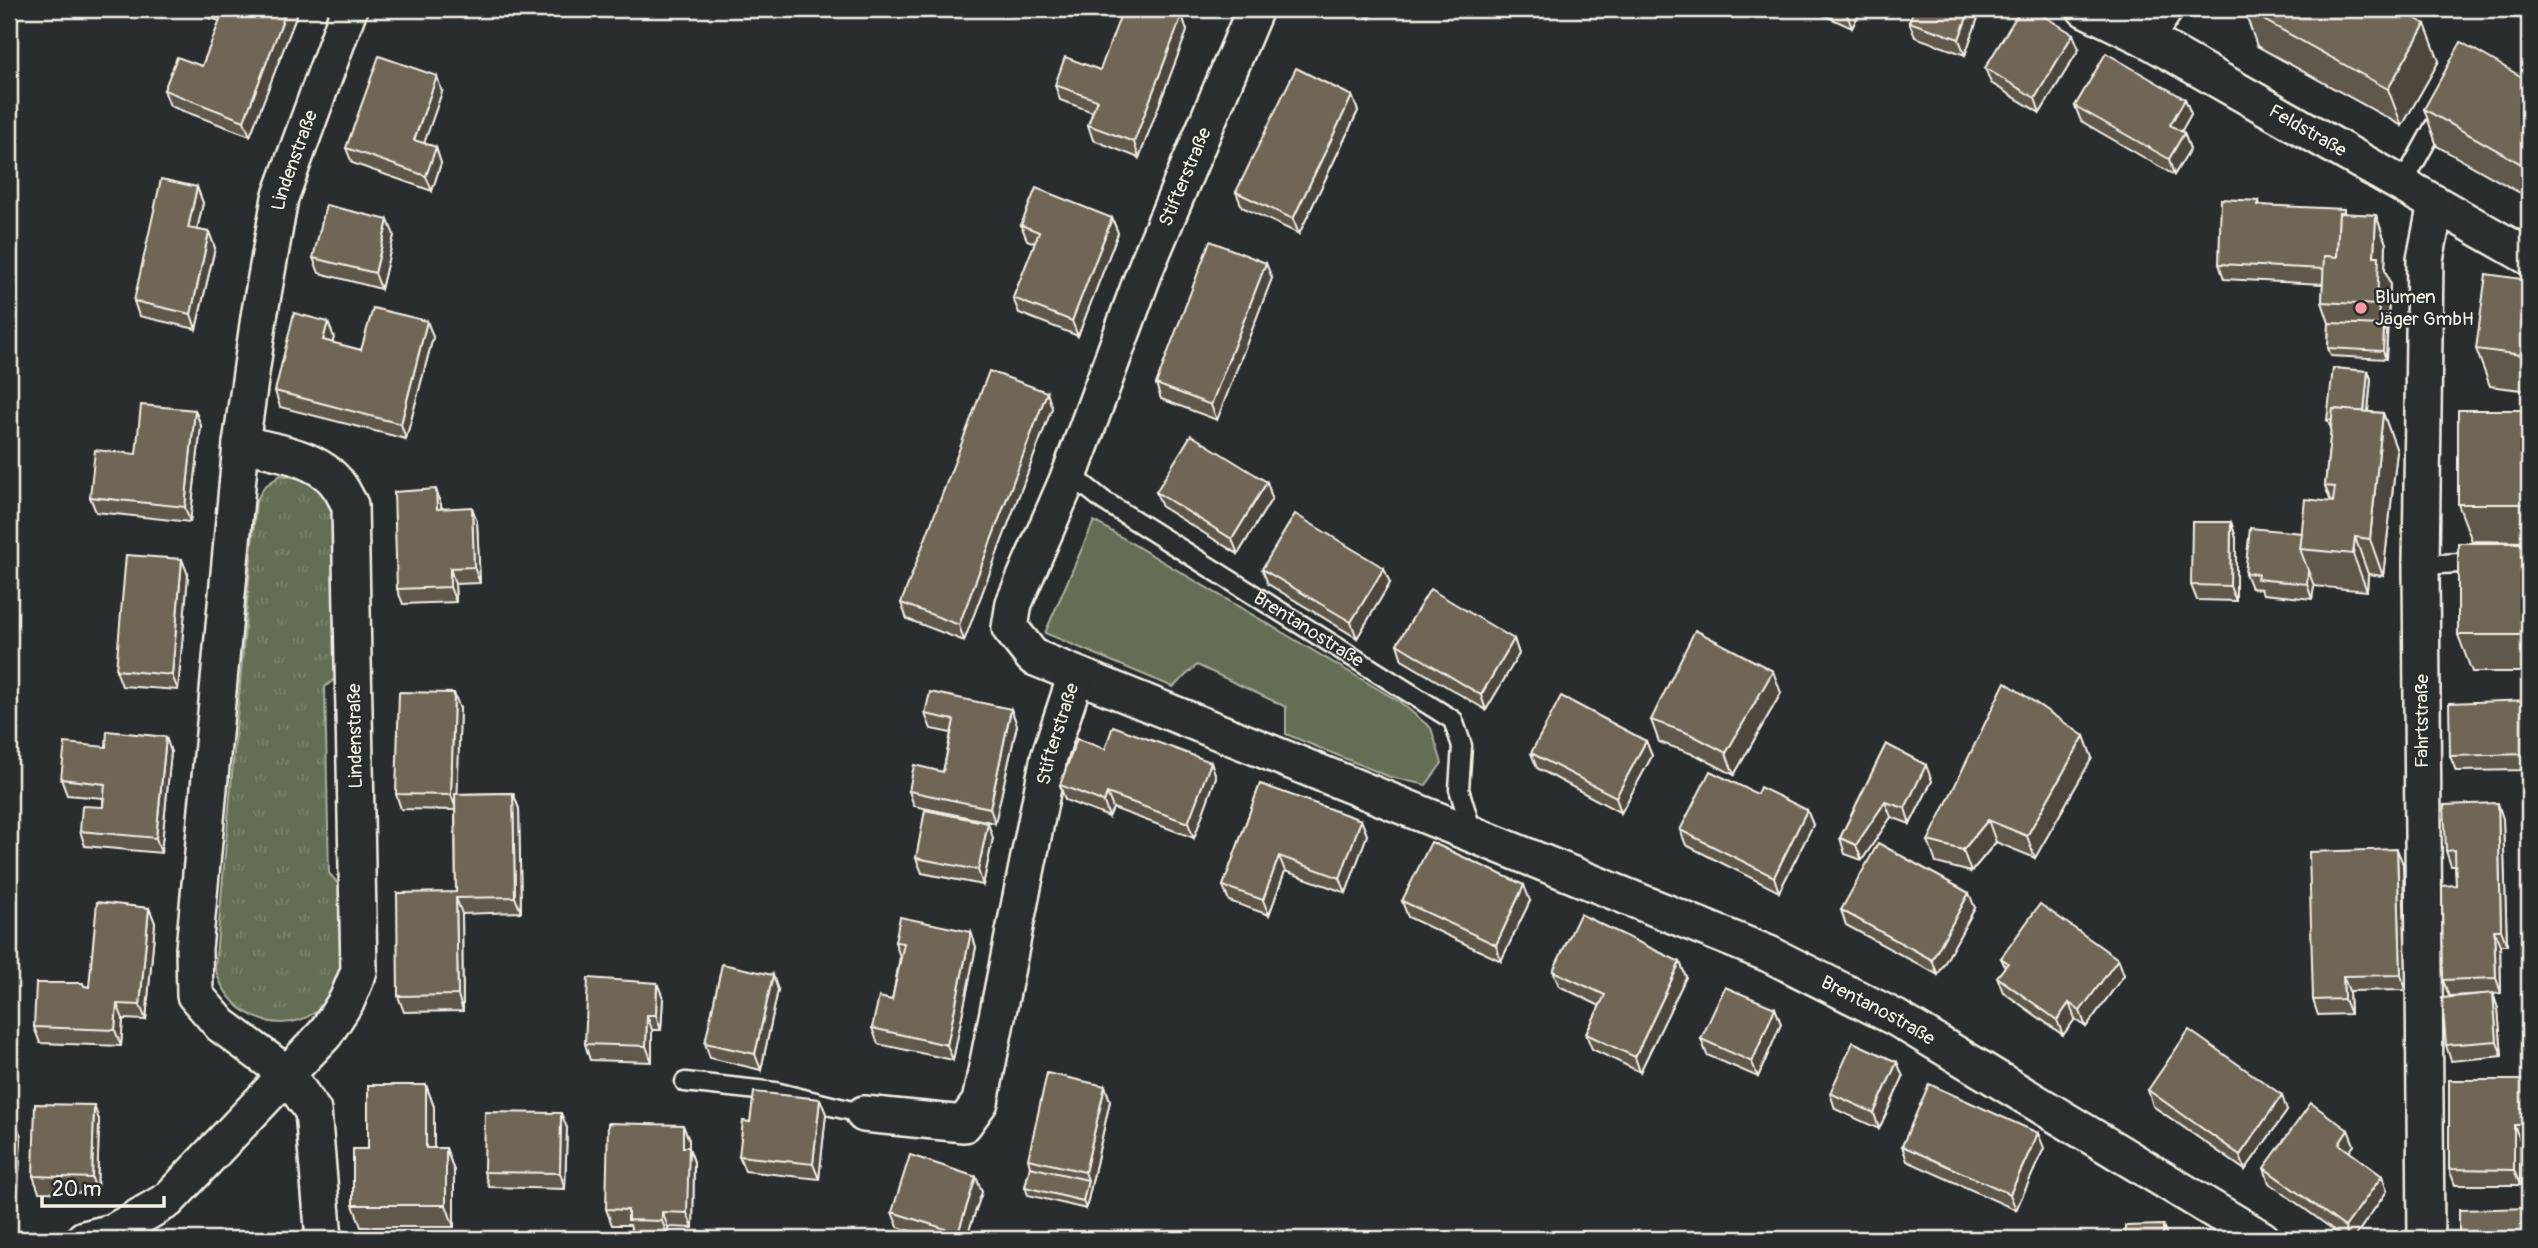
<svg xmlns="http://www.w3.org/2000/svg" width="2538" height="1248" viewBox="0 0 2538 1248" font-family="Pangolin,sans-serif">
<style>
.grass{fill:url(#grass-tufts);stroke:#acb09e;stroke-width:2}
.green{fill:#636e54;stroke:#acb09e;stroke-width:2}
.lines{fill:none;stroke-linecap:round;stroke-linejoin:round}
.lane-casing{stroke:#f4f1e8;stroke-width:23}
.street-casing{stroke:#f4f1e8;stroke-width:40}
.lane{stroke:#2a2d2e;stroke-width:18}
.street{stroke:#2a2d2e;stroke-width:35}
.wall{fill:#5f584b;stroke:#f4f1e8;stroke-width:2}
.shaded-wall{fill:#4e473d;stroke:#f4f1e8;stroke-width:2}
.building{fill:#6f6657;stroke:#f4f1e8;stroke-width:2}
.poi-dot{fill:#ff9aa2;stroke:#2a2d2e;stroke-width:2.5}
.labels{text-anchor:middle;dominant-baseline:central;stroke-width:5;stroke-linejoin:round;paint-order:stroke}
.street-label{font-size:19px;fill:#f4f1e8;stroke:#2a2d2e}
.poi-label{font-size:19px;fill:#f4f1e8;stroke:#2a2d2e;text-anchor:start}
</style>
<defs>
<pattern id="grass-tufts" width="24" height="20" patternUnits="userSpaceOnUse" patternTransform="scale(1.75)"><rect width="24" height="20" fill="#636e54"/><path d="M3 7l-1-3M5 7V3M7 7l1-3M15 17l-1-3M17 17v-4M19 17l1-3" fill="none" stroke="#7a836d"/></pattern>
</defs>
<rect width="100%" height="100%" fill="#2a2d2e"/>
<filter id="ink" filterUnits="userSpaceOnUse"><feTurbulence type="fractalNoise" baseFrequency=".0143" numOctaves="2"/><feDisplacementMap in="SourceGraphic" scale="14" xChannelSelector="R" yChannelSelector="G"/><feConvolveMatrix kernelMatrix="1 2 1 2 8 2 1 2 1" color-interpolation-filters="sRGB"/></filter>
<g filter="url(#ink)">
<path class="grass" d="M281,475C309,479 319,484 336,508L342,673L325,687L329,873L347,894C346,916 345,937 344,959C344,965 345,975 343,980C341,986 334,993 330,998C294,1044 229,1022 215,968L256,501L264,487Z"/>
<polygon class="green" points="1094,521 1400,702 1431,728 1442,763 1426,785 1390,777 1286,734 1286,707 1197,665 1173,687 1045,633"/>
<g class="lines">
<g class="lane-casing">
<g id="lane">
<polyline points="2402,185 2443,111"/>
<path id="s1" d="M1070,474L1104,501L1453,720L1462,746L1459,789L1472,832"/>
<polyline points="2421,565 2480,562"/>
<polyline points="685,1082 775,1092 864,1114"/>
</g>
</g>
<g class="street-casing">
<g id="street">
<path id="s2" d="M1255,9L1147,265L1070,474L1014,603L1010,628L1033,657L1769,954L1896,1018L2262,1239"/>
<path id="s3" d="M2085,9L2145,38L2529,257"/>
<polyline points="2145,38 2165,9"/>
<path id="s4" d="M864,1114L964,1124L980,1102L1049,757L1076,675"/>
<path d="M84,1239L113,1232L168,1200L325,1034L347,1000L359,971L350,505C346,499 343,491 339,486C321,458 271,450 241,444"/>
<path id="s5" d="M324,1239L313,1111L286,1073L221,1025L195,995L194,949L241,444L259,317L280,198L349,9"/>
<polyline points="2426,1239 2421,565 2425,259 2436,204"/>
</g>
</g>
<use href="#lane" class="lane"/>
<use href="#street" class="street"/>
</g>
<g class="wall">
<polygon points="206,9 299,9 250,136 170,106 164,90 202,66 220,21 209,18"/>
<polygon points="1351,9 1375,9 1370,18"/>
<polygon points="1810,9 1861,9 1852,28"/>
<polygon points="1981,9 1965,55 1915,37 1909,22"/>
<polygon points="2244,9 2439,61 2402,126 2257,46"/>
<polygon points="1182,15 1187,31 1139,158 1093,140 1088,125 1093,112 1060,100 1055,85 1100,70"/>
<polygon points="2079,49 2040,113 1991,83 1985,68"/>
<polygon points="2529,81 2529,198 2437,146 2424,109"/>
<polygon points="442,92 424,143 441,163 432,191 352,163 346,148"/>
<polygon points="1352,96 1358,111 1299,234 1242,207 1236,192"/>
<polygon points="2185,99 2191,114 2181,131 2184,133 2190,149 2174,175 2081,121 2075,106"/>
<polygon points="197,187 203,203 197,230 209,232 215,248 196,329 139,316 134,301"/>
<polygon points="2259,201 2260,205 2346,214 2376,215 2386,244 2385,270 2390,284 2386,359 2331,356 2328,348 2329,323 2322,302 2323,284 2224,279 2219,264"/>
<polygon points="1112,218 1118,233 1078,336 1019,313 1013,298 1035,243 1027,240 1021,225"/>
<polygon points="394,235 381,289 319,273 313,258"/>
<polygon points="1272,278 1217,420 1161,399 1156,384"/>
<polygon points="2529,280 2529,391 2490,386 2476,349"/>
<polygon points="427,321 433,337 406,439 280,407 275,391 334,337 332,343 361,350"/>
<polygon points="2368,371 2371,379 2368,412 2383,413 2397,451 2383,576 2368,574 2367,591 2314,586 2312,599 2263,594 2261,589 2251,588 2245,573 2302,533 2331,502 2325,486 2331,428 2327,420"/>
<polygon points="1052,408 964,641 907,619 901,603"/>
<polygon points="195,410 201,426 190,522 96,512 90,497"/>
<polygon points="2529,410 2529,542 2472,541 2458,504"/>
<polygon points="1267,482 1272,498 1238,554 1162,507 1156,492"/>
<polygon points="441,505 442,508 477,522 480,583 455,584 456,602 403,604 397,589"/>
<polygon points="2231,522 2236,538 2236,601 2197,600 2191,585"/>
<polygon points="2529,543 2529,672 2472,672 2458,635"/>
<polygon points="1262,569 1390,583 1357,638 1268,584"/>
<polygon points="188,575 178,690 122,686 116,670"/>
<polygon points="1514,639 1519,654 1486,710 1402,660 1397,644"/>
<polygon points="1781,693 1734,775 1698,756 1659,742 1651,720"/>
<polygon points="2529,700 2529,770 2456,771 2450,756"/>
<polygon points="460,709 457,794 513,793 519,809 521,912 462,914 463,1011 404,1012 398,996 456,892 455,810 401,809 396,794"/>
<polygon points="1011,709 1017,725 995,823 914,806 909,791 943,772 951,733 931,729 925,714"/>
<polygon points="2084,736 2092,758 2035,858 1996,842 1971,872 1936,863 1928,841"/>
<polygon points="1646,741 1652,756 1621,813 1537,768 1531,753"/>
<polygon points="1886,744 1932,781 1910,824 1891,817 1862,860 1845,854 1840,838"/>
<polygon points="1105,749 1211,762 1216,777 1194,838 1113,808 1109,817 1065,800 1060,785"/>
<polygon points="171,752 161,853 85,846 80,831 103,807 103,798 67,795 61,779"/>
<polygon points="1260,784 1361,820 1367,835 1346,893 1285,871 1269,915 1229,901 1223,886"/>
<polygon points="1807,810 1813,825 1779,892 1686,845 1680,830"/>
<polygon points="2503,819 2507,945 2500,945 2501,993 2493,994 2498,1009 2502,1056 2451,1061 2446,1045 2485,994 2449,996 2443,980 2456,885 2455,866 2451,866 2446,851"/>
<polygon points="993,838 983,885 922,873 916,858"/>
<polygon points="2403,864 2406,990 2349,991 2350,1014 2318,1015 2313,1000"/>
<polygon points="1402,901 1530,901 1501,961 1408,917"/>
<polygon points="149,908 155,923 146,1020 123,1019 121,1046 40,1043 34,1027 84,986 89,987"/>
<polygon points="1975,908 1938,975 1846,925 1841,910"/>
<polygon points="971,932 976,947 953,1060 878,1044 872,1028 892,1000 900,957 895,942"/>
<polygon points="2001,958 2118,959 2124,975 2086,1027 2075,1019 2063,1035 2003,992 1997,977 2005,967"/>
<polygon points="1680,962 1686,977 1640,1072 1592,1049 1586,1034 1600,1006 1559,986 1553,971"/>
<polygon points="657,983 663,998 661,1030 652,1030 652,1062 590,1060 585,1044"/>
<polygon points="778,990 761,1070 710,1058 705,1043"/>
<polygon points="1775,1008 1781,1024 1758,1077 1707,1055 1701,1039"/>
<polygon points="1897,1062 1903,1077 1879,1129 1835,1109 1830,1093"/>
<polygon points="2529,1080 2529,1140 2520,1140 2520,1185 2455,1185 2449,1169"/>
<polygon points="426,1085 434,1107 434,1148 446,1148 454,1171 454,1227 361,1227 353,1205 368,1149"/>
<polygon points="1105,1086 1110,1101 1086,1209 1028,1195 1025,1187 1030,1167 1028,1159"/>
<polygon points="2148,1090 2287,1111 2245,1170 2153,1106"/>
<polygon points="820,1099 826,1114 819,1179 745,1171 739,1156 750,1122"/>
<polygon points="9,1120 21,1136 18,1191 9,1190"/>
<polygon points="99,1120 97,1193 39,1192 33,1176"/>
<polygon points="567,1128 565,1189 489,1187 484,1172"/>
<polygon points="2348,1130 2354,1145 2349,1152 2382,1176 2387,1191 2353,1239 2346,1239 2269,1183 2264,1168"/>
<polygon points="689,1140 689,1148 694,1162 693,1228 668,1227 668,1236 633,1235 630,1225 612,1225 606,1209"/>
<polygon points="1902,1146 2044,1148 2016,1210 1907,1161"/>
<polygon points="976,1177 982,1192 966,1239 936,1239 898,1227 892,1212"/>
</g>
<g class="shaded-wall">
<polygon points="287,9 299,9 250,136 244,121"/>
<polygon points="1367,9 1375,9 1370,18"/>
<polygon points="1848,9 1861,9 1852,28 1846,12"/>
<polygon points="1970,9 1981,9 1965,55 1959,39"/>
<polygon points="1182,15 1187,31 1139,158 1134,142"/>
<polygon points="2425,24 2439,61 2402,126 2388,89"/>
<polygon points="2073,34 2079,49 2040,113 2035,98"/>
<polygon points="437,76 442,92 420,155 414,140"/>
<polygon points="1352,96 1358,111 1299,234 1293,219"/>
<polygon points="2185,99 2191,114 2176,141 2170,125"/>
<polygon points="2184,133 2190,149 2174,175 2169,159"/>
<polygon points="436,147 441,163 432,191 426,176"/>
<polygon points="2529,157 2529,179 2525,166"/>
<polygon points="197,187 203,203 194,243 188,228"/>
<polygon points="2376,215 2386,244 2385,270 2390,284 2387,333 2377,305 2374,256"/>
<polygon points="1112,218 1118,233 1078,336 1072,321"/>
<polygon points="388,220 394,235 381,289 375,273"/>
<polygon points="209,232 215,248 196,329 191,314"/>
<polygon points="1266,263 1272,278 1217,420 1211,405"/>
<polygon points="427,321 433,337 406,439 401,424"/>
<polygon points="328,322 334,337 329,356 323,340"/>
<polygon points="2384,325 2387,333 2386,359 2383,351"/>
<polygon points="2368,371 2371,379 2366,431 2363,423"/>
<polygon points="1047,392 1052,408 964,641 959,625"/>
<polygon points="195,410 201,426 190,522 185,507"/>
<polygon points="2383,413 2397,451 2383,576 2370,539"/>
<polygon points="1267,482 1272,498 1238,554 1232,539"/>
<polygon points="436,489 441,505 442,524 437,509"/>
<polygon points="472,507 477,522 480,583 474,567"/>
<polygon points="2231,522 2236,538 2236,601 2230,586"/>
<polygon points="2355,537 2368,574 2367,591 2353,554"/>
<polygon points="182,559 188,575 178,690 172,675"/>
<polygon points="450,568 455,584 456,602 450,587"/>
<polygon points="1384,568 1390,583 1357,638 1351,622"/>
<polygon points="2308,570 2314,586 2312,599 2307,584"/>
<polygon points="1514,639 1519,654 1486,710 1481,695"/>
<polygon points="1773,671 1781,693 1734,775 1726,753"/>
<polygon points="454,693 460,709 457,811 451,795"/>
<polygon points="1011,709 1017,725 995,823 990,808"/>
<polygon points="2084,736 2092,758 2035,858 2027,836"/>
<polygon points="166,737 171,752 161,853 156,838"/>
<polygon points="1646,741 1652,756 1621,813 1616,797"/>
<polygon points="1211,762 1216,777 1194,838 1188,823"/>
<polygon points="1926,765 1932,781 1910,824 1905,808"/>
<polygon points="513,793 519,809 521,912 515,897"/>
<polygon points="1107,793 1113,808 1109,817 1104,802"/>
<polygon points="1885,802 1891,817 1862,860 1856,845"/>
<polygon points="2498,803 2503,819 2507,945 2501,930"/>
<polygon points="1807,810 1813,825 1779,892 1774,877"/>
<polygon points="1361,820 1367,835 1346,893 1340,878"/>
<polygon points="1988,820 1996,842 1971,872 1963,850"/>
<polygon points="988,823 993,838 983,885 978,870"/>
<polygon points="2397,849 2403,864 2406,990 2401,975"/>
<polygon points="1279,856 1285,871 1269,915 1263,900"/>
<polygon points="1524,885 1530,901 1501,961 1496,945"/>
<polygon points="1969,893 1975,908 1938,975 1932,960"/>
<polygon points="456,898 462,914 463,1011 458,995"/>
<polygon points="149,908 155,923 146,1020 140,1005"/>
<polygon points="2494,930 2500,945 2501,993 2496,978"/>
<polygon points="971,932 976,947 953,1060 947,1045"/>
<polygon points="2118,959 2124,975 2086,1027 2080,1011"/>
<polygon points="1680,962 1686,977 1640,1072 1635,1057"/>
<polygon points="773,975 778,990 761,1070 755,1054"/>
<polygon points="2343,976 2349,991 2350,1014 2344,999"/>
<polygon points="657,983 663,998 661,1030 656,1015"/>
<polygon points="2493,993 2498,1009 2502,1056 2497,1041"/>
<polygon points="2069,1003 2075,1019 2063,1035 2057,1020"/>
<polygon points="117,1004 123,1019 121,1046 115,1030"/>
<polygon points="1775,1008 1781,1024 1758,1077 1752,1062"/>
<polygon points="647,1015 652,1030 652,1062 646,1046"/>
<polygon points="1897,1062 1903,1077 1879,1129 1874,1113"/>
<polygon points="426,1085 434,1107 434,1170 426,1148"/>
<polygon points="1105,1086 1110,1101 1086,1209 1083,1201 1088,1180 1085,1172"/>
<polygon points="2282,1095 2287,1111 2245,1170 2240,1155"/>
<polygon points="820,1099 826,1114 819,1179 813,1164"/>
<polygon points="94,1105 99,1120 97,1193 92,1178"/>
<polygon points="561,1113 567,1128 565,1189 560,1173"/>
<polygon points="15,1121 21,1136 18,1191 12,1176"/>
<polygon points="683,1125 689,1140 689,1148 694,1162 693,1228 687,1213 683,1147"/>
<polygon points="2514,1125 2520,1140 2520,1185 2514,1170"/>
<polygon points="2348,1130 2354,1145 2344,1159 2339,1144"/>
<polygon points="2038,1133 2044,1148 2016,1210 2010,1194"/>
<polygon points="446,1148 454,1171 454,1227 446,1205"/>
<polygon points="2382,1176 2387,1191 2353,1239 2349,1239 2345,1227"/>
<polygon points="976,1177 982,1192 966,1239 960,1239 958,1233"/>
<polygon points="662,1212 668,1227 668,1236 662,1221"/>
<polygon points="2163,1225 2166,1233 2166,1239 2163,1239"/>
</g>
<g class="building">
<polygon points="222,9 287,9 244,121 164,90 177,57 202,66 224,10"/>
<polygon points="1123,9 1165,9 1182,15 1134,142 1088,125 1097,100 1055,85 1065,57 1100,70"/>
<polygon points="1839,9 1848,9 1846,12"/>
<polygon points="1914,9 1970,9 1959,39 1909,22"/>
<polygon points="2021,9 2032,9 2073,34 2035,98 1985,68"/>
<polygon points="2244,9 2399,9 2425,24 2388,89"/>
<polygon points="2461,42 2529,81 2529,157 2525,166 2424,109"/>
<polygon points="2106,53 2185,99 2170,125 2184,133 2169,159 2075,106"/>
<polygon points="379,56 437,76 414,140 436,147 426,176 346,148"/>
<polygon points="1296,68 1352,96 1293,219 1236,192"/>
<polygon points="161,179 197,187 188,228 209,232 191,314 134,301"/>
<polygon points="1036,188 1112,218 1072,321 1013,298 1039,232 1021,225"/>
<polygon points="2221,199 2259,201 2258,205 2344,209 2344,214 2339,213 2337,257 2324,256 2324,269 2219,264"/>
<polygon points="326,205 388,220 375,273 313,258"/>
<polygon points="2339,213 2376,215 2374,256 2379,256 2377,305 2322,302 2324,256 2337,257"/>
<polygon points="1210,241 1266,263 1211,405 1156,384"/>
<polygon points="2486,274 2529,280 2529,356 2476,349"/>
<polygon points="373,308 427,321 401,424 275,391 294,313 328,322 323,340 361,350"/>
<polygon points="2329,323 2384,325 2383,351 2328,348"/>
<polygon points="2333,368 2368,371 2364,412 2333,409 2332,420 2327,420"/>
<polygon points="989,371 1047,392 959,625 901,603"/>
<polygon points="141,405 195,410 185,507 90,497 95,450 136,454"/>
<polygon points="2333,409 2383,413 2370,539 2355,537 2353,554 2300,549 2305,499 2333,502 2335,487 2325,486"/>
<rect x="2458" y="410" width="71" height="94"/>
<polygon points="1191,435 1267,482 1232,539 1156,492"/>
<polygon points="436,489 437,509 472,507 474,567 450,568 450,587 397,589 394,492"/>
<polygon points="1295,514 1384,568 1351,622 1262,569"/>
<polygon points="2192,522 2231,522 2230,586 2191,585"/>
<polygon points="2250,528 2302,533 2300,549 2308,570 2307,584 2257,579 2258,574 2245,573"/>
<rect x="2458" y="543" width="71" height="92"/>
<polygon points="126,555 182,559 172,675 116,670"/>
<polygon points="1430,589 1514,639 1481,695 1397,644"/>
<polygon points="1695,630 1773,671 1726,753 1690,734 1651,720"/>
<polygon points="2005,682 2084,736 2027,836 1988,820 1963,850 1928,841"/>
<polygon points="399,692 454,693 451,795 396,794"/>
<polygon points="930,692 1011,709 990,808 909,791 914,765 943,772 954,720 925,714"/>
<polygon points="1561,696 1646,741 1616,797 1531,753"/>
<polygon points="2529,700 2529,754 2450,756 2449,703"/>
<polygon points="1113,726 1211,762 1188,823 1107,793 1104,802 1060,785 1077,739 1105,749"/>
<polygon points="107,731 166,737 156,838 80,831 82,806 103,807 105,784 61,779 65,743 106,747"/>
<polygon points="1886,744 1926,765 1905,808 1885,802 1856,845 1840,838"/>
<polygon points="1710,771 1757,794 1760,787 1807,810 1774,877 1680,830"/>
<polygon points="1260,784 1361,820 1340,878 1279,856 1263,900 1223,886"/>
<polygon points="513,793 515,897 456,898 458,995 398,996 397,893 456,892 455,794"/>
<polygon points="2498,803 2501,930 2494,930 2496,978 2443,980 2442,886 2456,885 2455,850 2446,851 2444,805"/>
<polygon points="925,810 988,823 978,870 916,858"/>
<polygon points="1431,842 1524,885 1496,945 1402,901"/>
<polygon points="1878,843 1969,893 1932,960 1841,910"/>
<polygon points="2397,849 2401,975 2343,976 2344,999 2313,1000 2309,852"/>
<polygon points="97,902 149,908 140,1005 117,1004 115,1030 34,1027 36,983 83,983 84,986 89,987"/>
<polygon points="2040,904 2118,959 2080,1011 2069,1003 2057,1020 1997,977 2008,963 2001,958"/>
<polygon points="1580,914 1680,962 1635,1057 1586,1034 1605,995 1553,971"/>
<polygon points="900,917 971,932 947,1045 872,1028 879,997 892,1000 904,943 895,942"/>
<polygon points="722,964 773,975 755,1054 705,1043"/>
<polygon points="588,978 657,983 656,1015 647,1015 646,1046 585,1044"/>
<polygon points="1725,987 1775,1008 1752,1062 1701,1039"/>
<polygon points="2493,993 2497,1041 2446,1045 2442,998"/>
<polygon points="2189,1030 2282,1095 2240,1155 2148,1090"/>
<polygon points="1853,1042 1897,1062 1874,1113 1830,1093"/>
<polygon points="1047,1073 1105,1086 1085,1172 1028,1159"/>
<polygon points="2449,1080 2529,1080 2529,1125 2514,1125 2514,1170 2449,1169"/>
<polygon points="1929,1084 2038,1133 2010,1194 1902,1146"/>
<polygon points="368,1085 426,1085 426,1148 446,1148 446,1205 353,1205 353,1149 368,1149"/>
<polygon points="754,1092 820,1099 813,1164 739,1156 743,1121 750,1122"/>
<polygon points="2311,1103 2348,1130 2339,1144 2382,1176 2345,1227 2264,1168"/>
<polygon points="35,1104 94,1105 92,1178 33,1176"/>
<polygon points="485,1112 561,1113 560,1173 484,1172"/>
<polygon points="9,1120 15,1121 12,1176 9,1175"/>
<polygon points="608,1123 683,1125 683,1147 689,1147 687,1213 662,1212 662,1221 628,1220 628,1210 606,1209"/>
<polygon points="910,1155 976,1177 958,1233 892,1212"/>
<polygon points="1030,1167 1088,1180 1083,1201 1025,1187"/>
<polygon points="2529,1208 2529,1239 2459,1239 2459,1210"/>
<polygon points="2163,1225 2163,1239 2125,1239 2125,1226"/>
<polygon points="259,1233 260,1239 211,1239"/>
</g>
</g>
<circle class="poi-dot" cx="2361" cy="308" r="7"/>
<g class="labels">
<g class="street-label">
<text stroke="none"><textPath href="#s3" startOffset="254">Feldstraße</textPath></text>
<text stroke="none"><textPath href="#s5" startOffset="1138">Lindenstraße</textPath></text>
<text transform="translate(1185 177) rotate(-67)">Stifterstraße</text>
<text stroke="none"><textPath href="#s1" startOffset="285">Brentanostraße</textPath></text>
<text transform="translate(2422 721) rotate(-90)">Fahrtstraße</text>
<text stroke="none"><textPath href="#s4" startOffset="504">Stifterstraße</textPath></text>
<text transform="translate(355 736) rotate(-91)">Lindenstraße</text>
<text stroke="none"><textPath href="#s2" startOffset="1620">Brentanostraße</textPath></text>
</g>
<g class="poi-label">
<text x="2375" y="297">Blumen<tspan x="2375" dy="22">Jäger GmbH</tspan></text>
</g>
</g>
<rect width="2538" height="1248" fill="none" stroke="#2a2d2e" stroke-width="35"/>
<rect x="18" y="18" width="2503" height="1213" fill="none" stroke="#f4f1e8" stroke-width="2.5" filter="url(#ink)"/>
<path d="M42 1196v10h122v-10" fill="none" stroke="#f4f1e8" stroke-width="3.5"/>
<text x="52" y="1196" font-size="21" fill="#f4f1e8" stroke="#2a2d2e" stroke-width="5" paint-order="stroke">20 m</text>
</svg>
